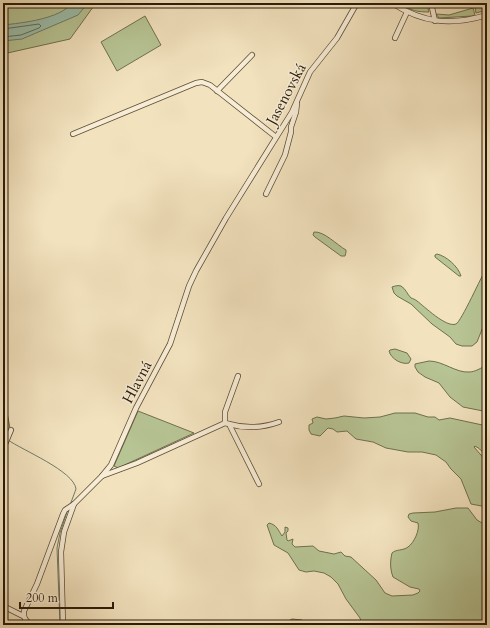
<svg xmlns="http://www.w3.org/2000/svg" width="490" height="628" viewBox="0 0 490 628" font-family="Cardo,serif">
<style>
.green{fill:#b7c494;stroke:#70704e}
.water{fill:#9cbfab;stroke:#6e7d69}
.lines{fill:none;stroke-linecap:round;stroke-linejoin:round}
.shore{stroke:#636d59;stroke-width:1}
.stream{stroke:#6e7d69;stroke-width:1}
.minor-casing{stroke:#5c4d35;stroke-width:6}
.minor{stroke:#f7ecd5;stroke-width:4.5}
.labels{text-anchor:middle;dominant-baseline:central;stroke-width:3;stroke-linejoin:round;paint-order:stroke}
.street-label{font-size:15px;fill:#2a1b07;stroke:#f7ecd5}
</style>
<rect width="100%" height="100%" fill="#f2e2be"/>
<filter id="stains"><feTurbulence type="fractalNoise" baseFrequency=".005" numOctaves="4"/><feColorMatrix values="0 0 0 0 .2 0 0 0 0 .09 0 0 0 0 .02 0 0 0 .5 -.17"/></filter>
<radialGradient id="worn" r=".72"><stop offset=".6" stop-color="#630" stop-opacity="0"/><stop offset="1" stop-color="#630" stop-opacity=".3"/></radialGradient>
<g class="green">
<polygon points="3,3 96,3 70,39 3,54"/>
<path d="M402,3L427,4L429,12C419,12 409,11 402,3Z"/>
<polygon points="487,4 487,10 476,13 475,7"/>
<polygon points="473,8 475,15 472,16 439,18 436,14 449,15"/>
<polygon points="145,16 161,45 117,71 101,42"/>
<path d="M314,232C324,231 337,245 346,250V252L345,256H341L315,237L313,235Z"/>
<path d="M437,254C446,256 458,266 461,276H459L435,257V255Z"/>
<path d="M487,267V317L477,342L472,346H462L456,344L450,337L432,324L411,304L397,296L394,293L392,287C395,286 398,285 401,286C406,289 407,294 411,298C412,298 416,300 417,301C424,306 446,328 456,324C461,322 482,275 487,267Z"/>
<path d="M395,349L407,353L411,359L409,363C402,365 391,359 389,351L390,350Z"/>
<path d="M429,361C443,361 456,373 469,372C475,372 481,368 487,365V413L483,411L463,407L450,397L439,383L425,377L418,372L415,367V364Z"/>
<polygon points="3,392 10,428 5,440 3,432"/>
<polygon points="138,411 194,433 118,468 114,466"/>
<path d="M395,413H415L428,417H435L439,420L450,418L487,426V454C482,453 480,448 475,446L474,447L487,462V507L471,504L461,479L451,469L446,462L436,455L422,452H408L386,448L373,442L356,439L347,431L337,432L333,429L328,428L320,436L311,434L309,430V425L313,423L312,419L317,417L326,419L335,418L344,416L364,418L380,417Z"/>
<path d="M456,508H468L477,520L487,526V625H362L360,618L346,599L338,584L331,577L324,573L314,571L306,572L299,570L288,553L274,545L267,525L269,523C277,525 278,530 282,536L285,532V527L288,528V531L286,533L287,540L288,541L293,539L292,544L295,547L313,546L319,551L334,554L341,552L345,556L351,557L376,580L385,593L392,596L413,595L418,593L420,591L419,589L410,587L393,577C390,569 390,561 392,553C396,549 403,551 408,547C414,543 420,530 418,523L411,521L408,517L409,514L413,513L435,512Z"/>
<polygon points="292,619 302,620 306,625 281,625"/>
</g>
<path class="water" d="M72,3H88L78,15L22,39L3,41V25C22,23 60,19 72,3Z"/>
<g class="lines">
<polyline class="shore" points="3,29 39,24 41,26 39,28 21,35 3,37"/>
<g class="stream">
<polyline points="3,417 6,437"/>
<path d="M8,440C22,450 74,471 76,489L70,505"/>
<polyline points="60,625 57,548 60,533 68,509"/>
</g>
<g class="minor-casing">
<g id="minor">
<path d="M392,3C423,23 451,26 487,15"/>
<polyline points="431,3 435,21"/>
<polyline points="395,38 407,12"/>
<polyline points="217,91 252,55"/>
<polyline points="73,134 196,83 202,82 210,85 276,137"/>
<polyline points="266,194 285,155 291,132 291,127 296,112 297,103"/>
<polyline points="225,423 225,412 238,376"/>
<path d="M229,424C246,429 262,428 279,422"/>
<polyline points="3,449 11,430"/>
<polyline points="102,476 137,463 225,423 229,424 259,484"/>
<polyline points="3,606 23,616"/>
<path d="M31,625C26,621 23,618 24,611L37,584L63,514L65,510L74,504L102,476L111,465L136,408L170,344L189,286L196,271L226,218L292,112L310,72L337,38L357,3"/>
<polyline points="63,625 61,552 64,532 74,504"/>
</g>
</g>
<use href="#minor" class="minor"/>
</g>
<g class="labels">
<g class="street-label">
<text transform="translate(286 94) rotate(-62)">Jasenovská</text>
<text transform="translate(137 382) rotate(-62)">Hlavná</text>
</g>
</g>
<rect width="490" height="628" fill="none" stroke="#f2e2be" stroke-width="16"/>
<rect x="4" y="4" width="482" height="620" fill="none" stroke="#2a1b07" stroke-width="2"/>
<rect x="8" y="8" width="474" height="612" fill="none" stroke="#2a1b07"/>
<path d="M20 602v6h93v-6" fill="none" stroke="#2a1b07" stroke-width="2"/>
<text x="26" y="602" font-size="12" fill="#2a1b07" stroke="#f7ecd5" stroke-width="3" paint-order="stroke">200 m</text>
<rect width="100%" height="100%" filter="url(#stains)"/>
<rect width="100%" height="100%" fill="url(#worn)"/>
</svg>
